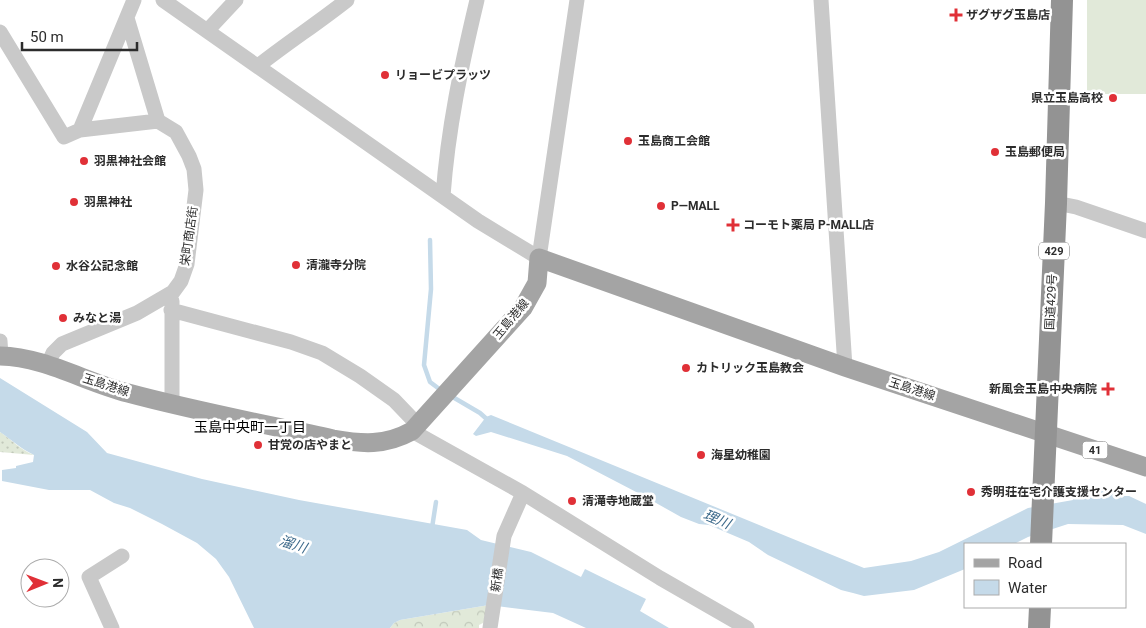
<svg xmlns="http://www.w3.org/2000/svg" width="1146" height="628" font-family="Roboto,'Noto Sans JP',sans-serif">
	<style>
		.green { fill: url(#green-dots) }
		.forest { fill: url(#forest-crowns) }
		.pitch { fill: #e1e9d9 }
		.water { fill: #c5dae9 }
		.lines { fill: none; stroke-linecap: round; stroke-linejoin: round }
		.stream { stroke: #c5dae9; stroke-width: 4.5 }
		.minor { stroke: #c9c9c9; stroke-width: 15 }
		.major { stroke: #a4a4a4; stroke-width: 19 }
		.highway { stroke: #939393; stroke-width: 22 }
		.poi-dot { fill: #e03037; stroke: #fff; stroke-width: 2 }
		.labels { text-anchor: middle; stroke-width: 5; stroke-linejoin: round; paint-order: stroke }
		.shield { fill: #fff; stroke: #6b6b6b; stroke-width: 1 }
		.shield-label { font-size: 11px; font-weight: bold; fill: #2c2c2c }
		.poi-label { font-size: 12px; font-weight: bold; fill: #2c2c2c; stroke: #fff; text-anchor: start }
		.street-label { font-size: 12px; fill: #2c2c2c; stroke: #fff }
		.neighbourhood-label { font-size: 14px; fill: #000; stroke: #fff }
		.water-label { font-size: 14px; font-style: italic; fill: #3d6a8b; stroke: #fff }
	</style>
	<defs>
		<pattern id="green-dots" width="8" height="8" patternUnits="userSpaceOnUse" patternTransform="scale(1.25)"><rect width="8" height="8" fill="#e1e9d9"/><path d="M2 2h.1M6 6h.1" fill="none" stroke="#c1c8ba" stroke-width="1.8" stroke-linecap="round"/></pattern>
		<pattern id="forest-crowns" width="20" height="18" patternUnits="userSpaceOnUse" patternTransform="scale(1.25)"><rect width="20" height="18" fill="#e1e9d9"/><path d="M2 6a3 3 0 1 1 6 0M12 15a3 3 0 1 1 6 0" fill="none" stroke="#c1c8ba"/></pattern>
	</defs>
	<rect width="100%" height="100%" fill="#fff"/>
	<path class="green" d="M0,432C12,440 21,450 34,455L0,452Z"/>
	<path class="forest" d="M489,605L487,621L479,625V628H390L394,623L400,620Z"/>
	<path class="pitch" d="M1087,0H1146V94H1087Z"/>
	<path class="water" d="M0,378L87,432L107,453L202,479L299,500L467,530L481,540L531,552L581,577L585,569L646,599L640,611L669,628H586L553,613L489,605L400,620L394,623L390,628H254L229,577L216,559L197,543L162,524L130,508L114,503L90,490H49L2,481V470L16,468V466L33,462L34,455C21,449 12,440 0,432Z
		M491,415L864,568L911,561L939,552L1028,508L1073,500V493L1110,490L1121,496H1129L1146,504V534L1123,525L1068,524L1028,537L1014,544H965V569L914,590L864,596L853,593L841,590L768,555L749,542L709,525L699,524L681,517L640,494L567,456L491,432L476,436L473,434L486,417Z"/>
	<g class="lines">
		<path class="stream" d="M430,240L431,289L424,365L430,382L442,391
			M451,396L480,413L490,422
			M432,528L436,502"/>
		<path class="minor" d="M163,0L478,221L539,258L577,0
			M821,0L845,367
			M127,18L158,121
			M207,31L236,0
			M0,32L64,137L80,130L158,121L176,132L189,156L194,169L196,190L187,264L181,281L173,292L137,313L62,344L53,353L48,364
			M258,66C287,43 318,23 347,0
			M80,130L134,0
			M443,196C448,128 461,67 477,0
			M1056,203L1076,207L1146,231
			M172,301V403
			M171,310L291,342L322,353L360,376L394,400L417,424
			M0,341L1,356
			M412,431L523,493L660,578L747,628
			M112,628L89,577L122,556
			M490,628L504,536L523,493"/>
		<path class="major" d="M0,356C45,357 85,382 128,393C195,411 264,424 333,439C362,444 385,446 412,431L523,308L537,283L539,258L845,367L1146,467"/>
		<path class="highway" d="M1041,544L1056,203L1062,0
			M1039,628L1040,607"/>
	</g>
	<g class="poi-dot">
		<path d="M953.5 7.5h5v5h5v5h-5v5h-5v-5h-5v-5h5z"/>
		<circle cx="385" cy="75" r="5"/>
		<circle cx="1113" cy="98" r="5"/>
		<circle cx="628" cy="141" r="5"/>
		<circle cx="995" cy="152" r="5"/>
		<circle cx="84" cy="161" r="5"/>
		<circle cx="74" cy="202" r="5"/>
		<circle cx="661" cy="206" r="5"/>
		<path d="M730.5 217.5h5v5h5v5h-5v5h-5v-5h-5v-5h5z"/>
		<circle cx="296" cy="265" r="5"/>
		<circle cx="56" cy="266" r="5"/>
		<circle cx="63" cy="318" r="5"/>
		<circle cx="686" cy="368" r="5"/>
		<path d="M1105.5 381.5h5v5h5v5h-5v5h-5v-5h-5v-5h5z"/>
		<circle cx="258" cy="445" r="5"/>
		<circle cx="701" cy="455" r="5"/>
		<circle cx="971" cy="492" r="5"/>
		<circle cx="572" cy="501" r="5"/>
	</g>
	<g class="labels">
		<g class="shield">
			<rect x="1039" y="242.5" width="30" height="17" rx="4"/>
			<rect x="1082.5" y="441.5" width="25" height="17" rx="4"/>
		</g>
		<g class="shield-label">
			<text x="1054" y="255">429</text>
			<text x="1095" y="454">41</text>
		</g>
		<g class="poi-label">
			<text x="966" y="19">ザグザグ玉島店</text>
			<text x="395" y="79">リョービプラッツ</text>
			<text x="1103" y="102" text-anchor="end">県立玉島高校</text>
			<text x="638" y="145">玉島商工会館</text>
			<text x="1005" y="156">玉島郵便局</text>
			<text x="94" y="165">羽黒神社会館</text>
			<text x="84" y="206">羽黒神社</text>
			<text x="671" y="210">P―MALL</text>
			<text x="743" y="229">コーモト薬局 P-MALL店</text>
			<text x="306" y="269">清瀧寺分院</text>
			<text x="66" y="270">水谷公記念館</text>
			<text x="73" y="322">みなと湯</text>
			<text x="696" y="372">カトリック玉島教会</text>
			<text x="1097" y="393" text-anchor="end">新風会玉島中央病院</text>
			<text x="268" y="449">甘党の店やまと</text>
			<text x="711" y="459">海星幼稚園</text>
			<text x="981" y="496">秀明荘在宅介護支援センター</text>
			<text x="582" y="505">清滝寺地蔵堂</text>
		</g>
		<g class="street-label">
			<text transform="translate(189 236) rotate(-82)" y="4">栄町商店街</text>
			<text transform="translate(1051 302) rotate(-87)" y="4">国道429号</text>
			<text transform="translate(511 319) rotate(-50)" y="4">玉島港線</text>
			<text transform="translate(106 385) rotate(18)" y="4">玉島港線</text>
			<text transform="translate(912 389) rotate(18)" y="4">玉島港線</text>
			<text transform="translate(497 580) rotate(-82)" y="4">新橋</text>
		</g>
		<g class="neighbourhood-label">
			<text x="250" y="432">玉島中央町一丁目</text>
		</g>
		<g class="water-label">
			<text transform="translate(717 519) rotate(23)" y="5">理川</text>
			<text transform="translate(293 544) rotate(18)" y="5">溜川</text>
		</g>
	</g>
	<rect x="964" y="543" width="162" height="65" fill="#ffffff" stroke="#ababab"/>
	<rect x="974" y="559" width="25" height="8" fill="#a4a4a4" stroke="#ababab"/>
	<text x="1008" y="568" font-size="15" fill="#2c2c2c">Road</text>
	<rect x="974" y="580" width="25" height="15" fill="#c5dae9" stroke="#ababab"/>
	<text x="1008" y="593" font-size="15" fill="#2c2c2c">Water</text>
	<g transform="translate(45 583) rotate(89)"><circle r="24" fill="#ffffff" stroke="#ababab"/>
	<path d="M0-4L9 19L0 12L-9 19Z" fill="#e03037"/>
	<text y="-8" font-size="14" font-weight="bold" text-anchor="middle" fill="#2c2c2c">N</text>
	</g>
	<path d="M22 42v8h115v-8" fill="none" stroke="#2c2c2c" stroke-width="2.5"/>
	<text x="30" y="42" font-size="15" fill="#2c2c2c" stroke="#ffffff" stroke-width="4" paint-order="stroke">50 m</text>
</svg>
